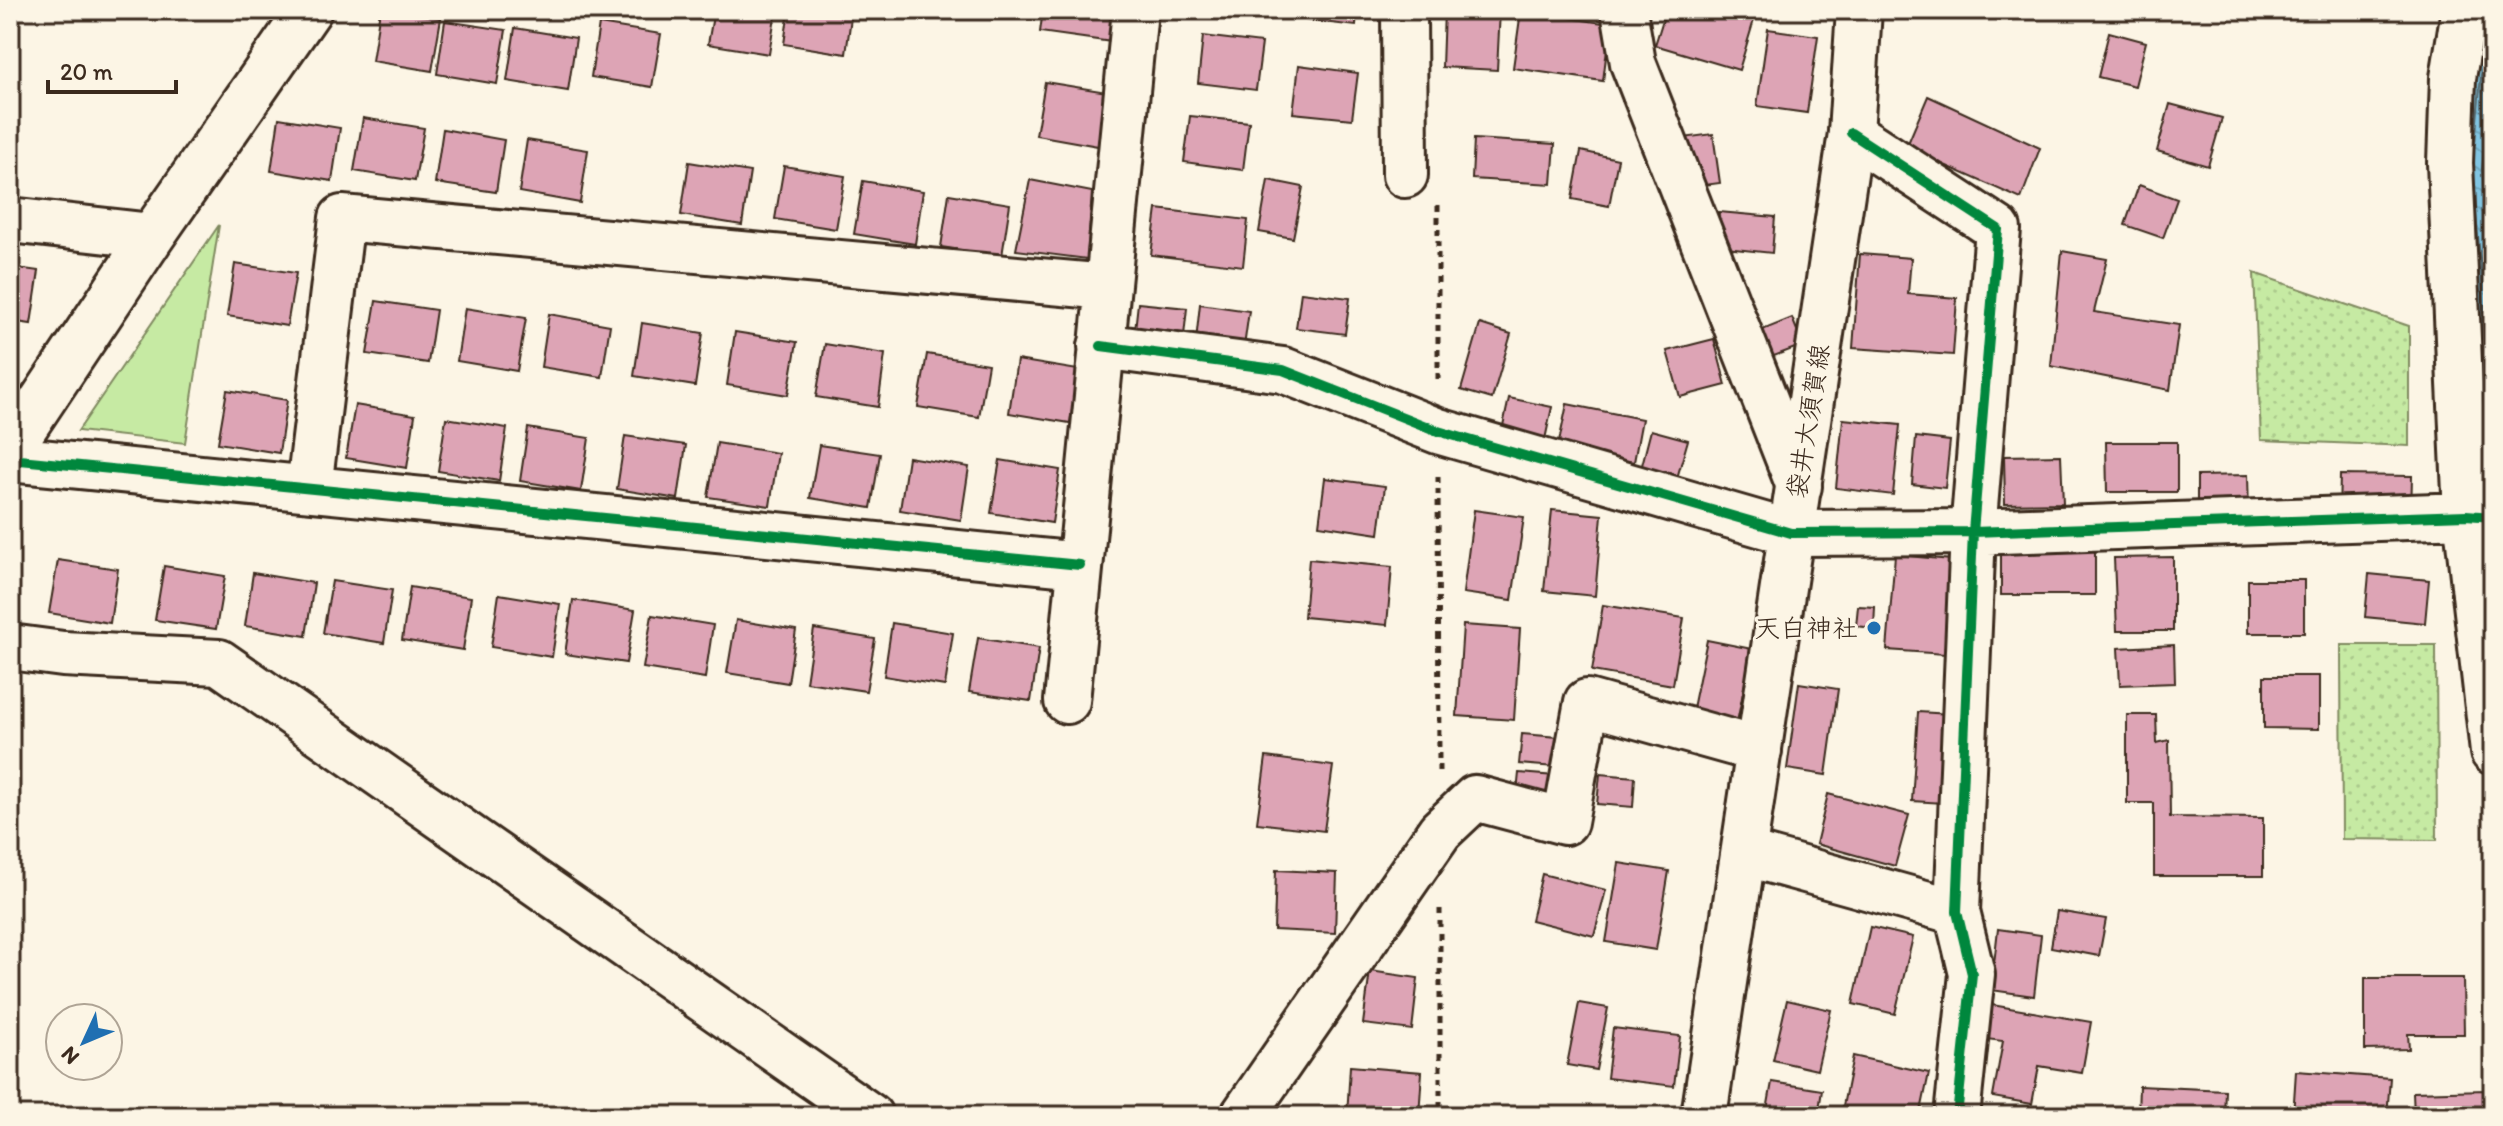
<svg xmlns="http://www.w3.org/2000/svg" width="2503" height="1126" font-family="Itim,'Klee One',sans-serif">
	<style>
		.grass { fill: url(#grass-dots); stroke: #808a60; stroke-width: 2 }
		.park { fill: #c6eaa3; stroke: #808a60; stroke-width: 2 }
		.water { fill: url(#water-waves); stroke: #658794; stroke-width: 2 }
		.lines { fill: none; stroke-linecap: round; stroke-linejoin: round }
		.shore { stroke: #57686c; stroke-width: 2 }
		.building { fill: #dda4b5; stroke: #3b2a1e; stroke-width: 2 }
		.minor-casing { stroke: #3b2a1e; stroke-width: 50 }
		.major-casing { stroke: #3b2a1e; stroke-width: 50 }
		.path { stroke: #3b2a1e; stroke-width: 5; stroke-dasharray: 6 6; stroke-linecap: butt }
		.minor { stroke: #fcf5e5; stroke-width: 44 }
		.major { stroke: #fcf5e5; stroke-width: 44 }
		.cycleway-casing { stroke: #fcf5e5; stroke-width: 15 }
		.cycleway { stroke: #00873e; stroke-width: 10 }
		.poi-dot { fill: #1f6fb2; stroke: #fcf5e5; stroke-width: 3 }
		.labels { text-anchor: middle; stroke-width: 6; stroke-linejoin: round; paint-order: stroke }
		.street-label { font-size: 26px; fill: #3b2a1e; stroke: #fcf5e5 }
		.poi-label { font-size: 26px; fill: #3b2a1e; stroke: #fcf5e5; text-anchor: end }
	</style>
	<defs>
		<pattern id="grass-dots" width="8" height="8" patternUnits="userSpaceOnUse" patternTransform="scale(2)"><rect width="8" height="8" fill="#c6eaa3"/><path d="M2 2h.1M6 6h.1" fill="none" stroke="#abc98c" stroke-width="1.8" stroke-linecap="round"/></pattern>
		<pattern id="water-waves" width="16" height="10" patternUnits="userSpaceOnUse" patternTransform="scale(2)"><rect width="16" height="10" fill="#81c5e2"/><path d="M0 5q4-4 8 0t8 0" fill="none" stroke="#70a9c1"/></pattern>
	</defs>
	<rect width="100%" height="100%" fill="#fcf5e5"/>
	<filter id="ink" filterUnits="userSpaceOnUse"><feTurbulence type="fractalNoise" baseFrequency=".0125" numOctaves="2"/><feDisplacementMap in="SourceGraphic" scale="16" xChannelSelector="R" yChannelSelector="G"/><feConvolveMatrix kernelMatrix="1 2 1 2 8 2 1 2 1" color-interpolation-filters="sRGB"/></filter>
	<g filter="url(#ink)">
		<path class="grass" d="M2254,273L2409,326V446L2261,440Z
			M2341,645H2436L2437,840L2342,839Z"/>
		<path class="park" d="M219,225L185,443L78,431Z"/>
		<path class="water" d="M2489,10H2493V491L2464,169L2473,74Z"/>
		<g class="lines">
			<path class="shore" d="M2493,69L2482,169L2493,288
				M2475,144L2481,75L2493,27
				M2476,214L2493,401"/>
		</g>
		<path class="building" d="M380,10L441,18L432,71L372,61Z
			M714,10H776L769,54L708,44Z
			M789,10H852L846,54L784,44Z
			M1043,10H1116L1112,42L1040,32Z
			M1298,10H1357L1356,26L1297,19Z
			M1444,10H1500L1497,70L1442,67Z
			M1666,10H1757L1739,70L1655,45Z
			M1521,11L1610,24L1603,81L1513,68Z
			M445,21L506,30L497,84L437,74Z
			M599,24L661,34L652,87L591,77Z
			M515,28L576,38L568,91L507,81Z
			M1768,29L1818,36L1807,113L1757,106Z
			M2109,32L2146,42L2135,86L2098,77Z
			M1203,36L1262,43L1256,90L1198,83Z
			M1299,65L1358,73L1352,119L1293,113Z
			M1045,82L1107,92L1098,146L1036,135Z
			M1928,96L2040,148L2021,199L1906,148Z
			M2170,104L2222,118L2208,166L2157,151Z
			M1190,116L1249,122L1243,170L1184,162Z
			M279,118L340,128L332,181L271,171Z
			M363,118L424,128L415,181L354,171Z
			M443,129L504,140L496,192L435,183Z
			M1713,134L1720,183L1690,187L1683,138Z
			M1474,139L1555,144L1552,184L1472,179Z
			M527,140L588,150L580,203L519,192Z
			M1581,151L1618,159L1609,206L1572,199Z
			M689,162L750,172L742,225L681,215Z
			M784,166L845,176L836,229L775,219Z
			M1030,180L1092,192L1087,259L1016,250Z
			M1268,180L1303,187L1293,238L1259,232Z
			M863,181L923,191L915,244L854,234Z
			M2139,185L2177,199L2163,238L2125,225Z
			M949,194L1010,204L1002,256L941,247Z
			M1157,209L1248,220L1243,266L1151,255Z
			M1719,212L1775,217L1772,253L1716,247Z
			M2062,251L2107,259L2094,312L2179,325L2170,390L2051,366Z
			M1860,254L1911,258L1908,294L1957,298L1953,355L1853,348Z
			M235,264L296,273L287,326L227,316Z
			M10,267L39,271L31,324L10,321Z
			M1301,292L1350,298L1345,334L1296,328Z
			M376,301L436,310L428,363L367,354Z
			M1138,303L1187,308L1183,345L1134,339Z
			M1200,304L1249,311L1244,347L1196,341Z
			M465,308L526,318L517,371L457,361Z
			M549,314L610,325L602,377L541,367Z
			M1792,318L1803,345L1766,359L1755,333Z
			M642,323L703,333L695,386L634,376Z
			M1480,324L1511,334L1492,399L1461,390Z
			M735,332L797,342L788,395L727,385Z
			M1714,339L1726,385L1680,397L1667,351Z
			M825,344L885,354L878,407L816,397Z
			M927,354L988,364L979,417L918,407Z
			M1017,360L1078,370L1070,423L1009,413Z
			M227,390L287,400L279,453L218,443Z
			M1509,398L1552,407L1544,444L1501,435Z
			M1567,404L1642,419L1634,462L1558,447Z
			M355,405L415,415L407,468L346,458Z
			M446,418L507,428L499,481L438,471Z
			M1843,419L1900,425L1893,495L1836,488Z
			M528,428L589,438L581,491L520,481Z
			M1651,430L1688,440L1677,478L1641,469Z
			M625,436L686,445L678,499L617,489Z
			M1916,437L1950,441L1945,488L1912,484Z
			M2106,442H2177V492H2107Z
			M717,443L778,453L770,506L708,497Z
			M819,445L880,454L871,508L810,498Z
			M2061,455L2063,503L2005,504L2004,456Z
			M908,457L969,467L961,520L900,510Z
			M1000,460L1060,470L1052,523L991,513Z
			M2248,475L2249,513H2197V476Z
			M2340,475L2412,476L2411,515L2339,514Z
			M1325,478L1385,486L1379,534L1319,525Z
			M1474,510L1524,517L1512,600L1463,593Z
			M1552,510L1602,515L1595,596L1544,591Z
			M2001,549H2095V595H2001Z
			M1895,555L1952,560L1945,654L1887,650Z
			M2173,557V631H2117L2114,558Z
			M1309,559L1392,567L1387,625L1304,617Z
			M58,560L118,569L110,623L49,613Z
			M164,566L225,576L216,629L155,620Z
			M253,573L314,583L306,636L245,626Z
			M2369,574L2429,580L2425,623L2365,617Z
			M2248,580H2304V633H2248Z
			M332,581L392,590L384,643L323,633Z
			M410,587L471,597L463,650L402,640Z
			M499,594L560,604L552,657L491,647Z
			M573,600L635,610L626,663L565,654Z
			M1603,605L1684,618L1673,685L1592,671Z
			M1858,606L1875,607L1874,628L1856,626Z
			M652,615L713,625L705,678L643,668Z
			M736,620L796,630L788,683L727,673Z
			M892,623L953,633L945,686L884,676Z
			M1463,625L1520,629L1514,720L1457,716Z
			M814,629L875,639L866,691L806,682Z
			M978,638L1039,648L1031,701L969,692Z
			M1707,640L1752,649L1737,722L1692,713Z
			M2174,645L2175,683L2120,685L2118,648Z
			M2264,676H2319V729L2264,728Z
			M1799,683L1838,689L1826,775L1787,769Z
			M1918,712L1950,714L1944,803L1912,801Z
			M2127,715H2156L2157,743L2169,740L2170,817L2263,818V876H2154V803H2127Z
			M1522,734L1558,737L1555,767L1519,764Z
			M1266,757L1333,766L1324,831L1257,823Z
			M1519,773L1555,776L1552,806L1516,802Z
			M1600,774L1635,777L1633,807L1597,804Z
			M1828,794L1909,815L1895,866L1816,844Z
			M1619,863L1669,871L1656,950L1606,942Z
			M1276,870L1337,873L1335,933L1274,930Z
			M1542,874L1606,890L1594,936L1531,920Z
			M2057,911L2106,919L2099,956L2051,947Z
			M1870,927L1913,937L1895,1014L1853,1004Z
			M1998,929L2041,935L2034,996L1991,990Z
			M1370,971L1418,978L1412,1030L1363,1024Z
			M2365,978H2463L2464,1034H2408L2409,1049L2365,1050Z
			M1787,1000L1831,1010L1817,1070L1773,1060Z
			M1579,1003L1608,1008L1596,1070L1567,1065Z
			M1992,1005L2091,1022L2082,1073L2039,1066L2032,1104L1993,1097L2003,1041L1986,1039Z
			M1613,1028L1680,1036L1674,1086L1607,1078Z
			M1853,1056L1929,1073L1920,1116H1841Z
			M1350,1066L1422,1072L1419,1116H1347Z
			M2296,1071L2390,1078L2387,1116H2293Z
			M1772,1082L1822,1090L1818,1116H1766Z
			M2139,1086L2225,1090L2224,1116H2138Z
			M2486,1090L2487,1116H2414L2413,1092Z"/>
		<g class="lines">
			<g class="minor-casing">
				<path id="minor" d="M1404,10L1405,175
					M1624,10L1633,63L1799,486
					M2464,10L2453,78L2450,163L2466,515L2493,752
					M1851,133L1998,229L1973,532L1957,912L1972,974L1957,1116
					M10,220L152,236
					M1101,346L1283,370L1438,431L1791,533L1973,532L2466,515L2493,517
					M10,449L152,236L309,10
					M10,459L1080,565
					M309,488L342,218L1107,287
					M10,647L63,654L219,662L870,1116
					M1067,701L1135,10
					M1744,853L1957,912
					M1243,1116L1440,831L1475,798L1565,822L1587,702L1759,750"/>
			</g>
			<g class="major-casing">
				<path id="major" d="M1704,1116L1851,133L1859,10"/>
			</g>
			<path class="path" d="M1438,205V383
				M1438,477L1439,771
				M1440,909V1116"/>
			<use href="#minor" class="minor"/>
			<use href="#major" class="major"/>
			<g class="cycleway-casing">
				<path id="cycleway" d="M1851,133L1998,229L1973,532L1957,912L1972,974L1957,1116
					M1101,346L1283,370L1438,431L1791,533L1973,532L2466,515L2493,517
					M10,459L1080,565"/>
			</g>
			<use href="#cycleway" class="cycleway"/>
		</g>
	</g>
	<circle class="poi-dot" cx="1874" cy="628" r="8"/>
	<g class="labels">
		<g class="street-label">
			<text transform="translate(1808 421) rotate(-81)" y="9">袋井大須賀線</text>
		</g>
		<g class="poi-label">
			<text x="1858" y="637">天白神社</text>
		</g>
	</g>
	<rect width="2503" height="1126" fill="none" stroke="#fcf5e5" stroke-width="40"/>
	<rect x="20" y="20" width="2463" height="1086" fill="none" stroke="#3b2a1e" stroke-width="3" filter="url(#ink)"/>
	<g transform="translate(84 1042) rotate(226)"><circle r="38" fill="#fcf5e5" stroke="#afa495" stroke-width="2"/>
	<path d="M0-6L14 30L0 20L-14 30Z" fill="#1f6fb2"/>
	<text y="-12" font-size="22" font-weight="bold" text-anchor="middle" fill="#3b2a1e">N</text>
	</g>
	<path d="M48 80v12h128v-12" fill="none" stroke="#3b2a1e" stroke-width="4"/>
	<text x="60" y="80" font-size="24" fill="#3b2a1e" stroke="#fcf5e5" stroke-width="6" paint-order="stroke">20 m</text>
</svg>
